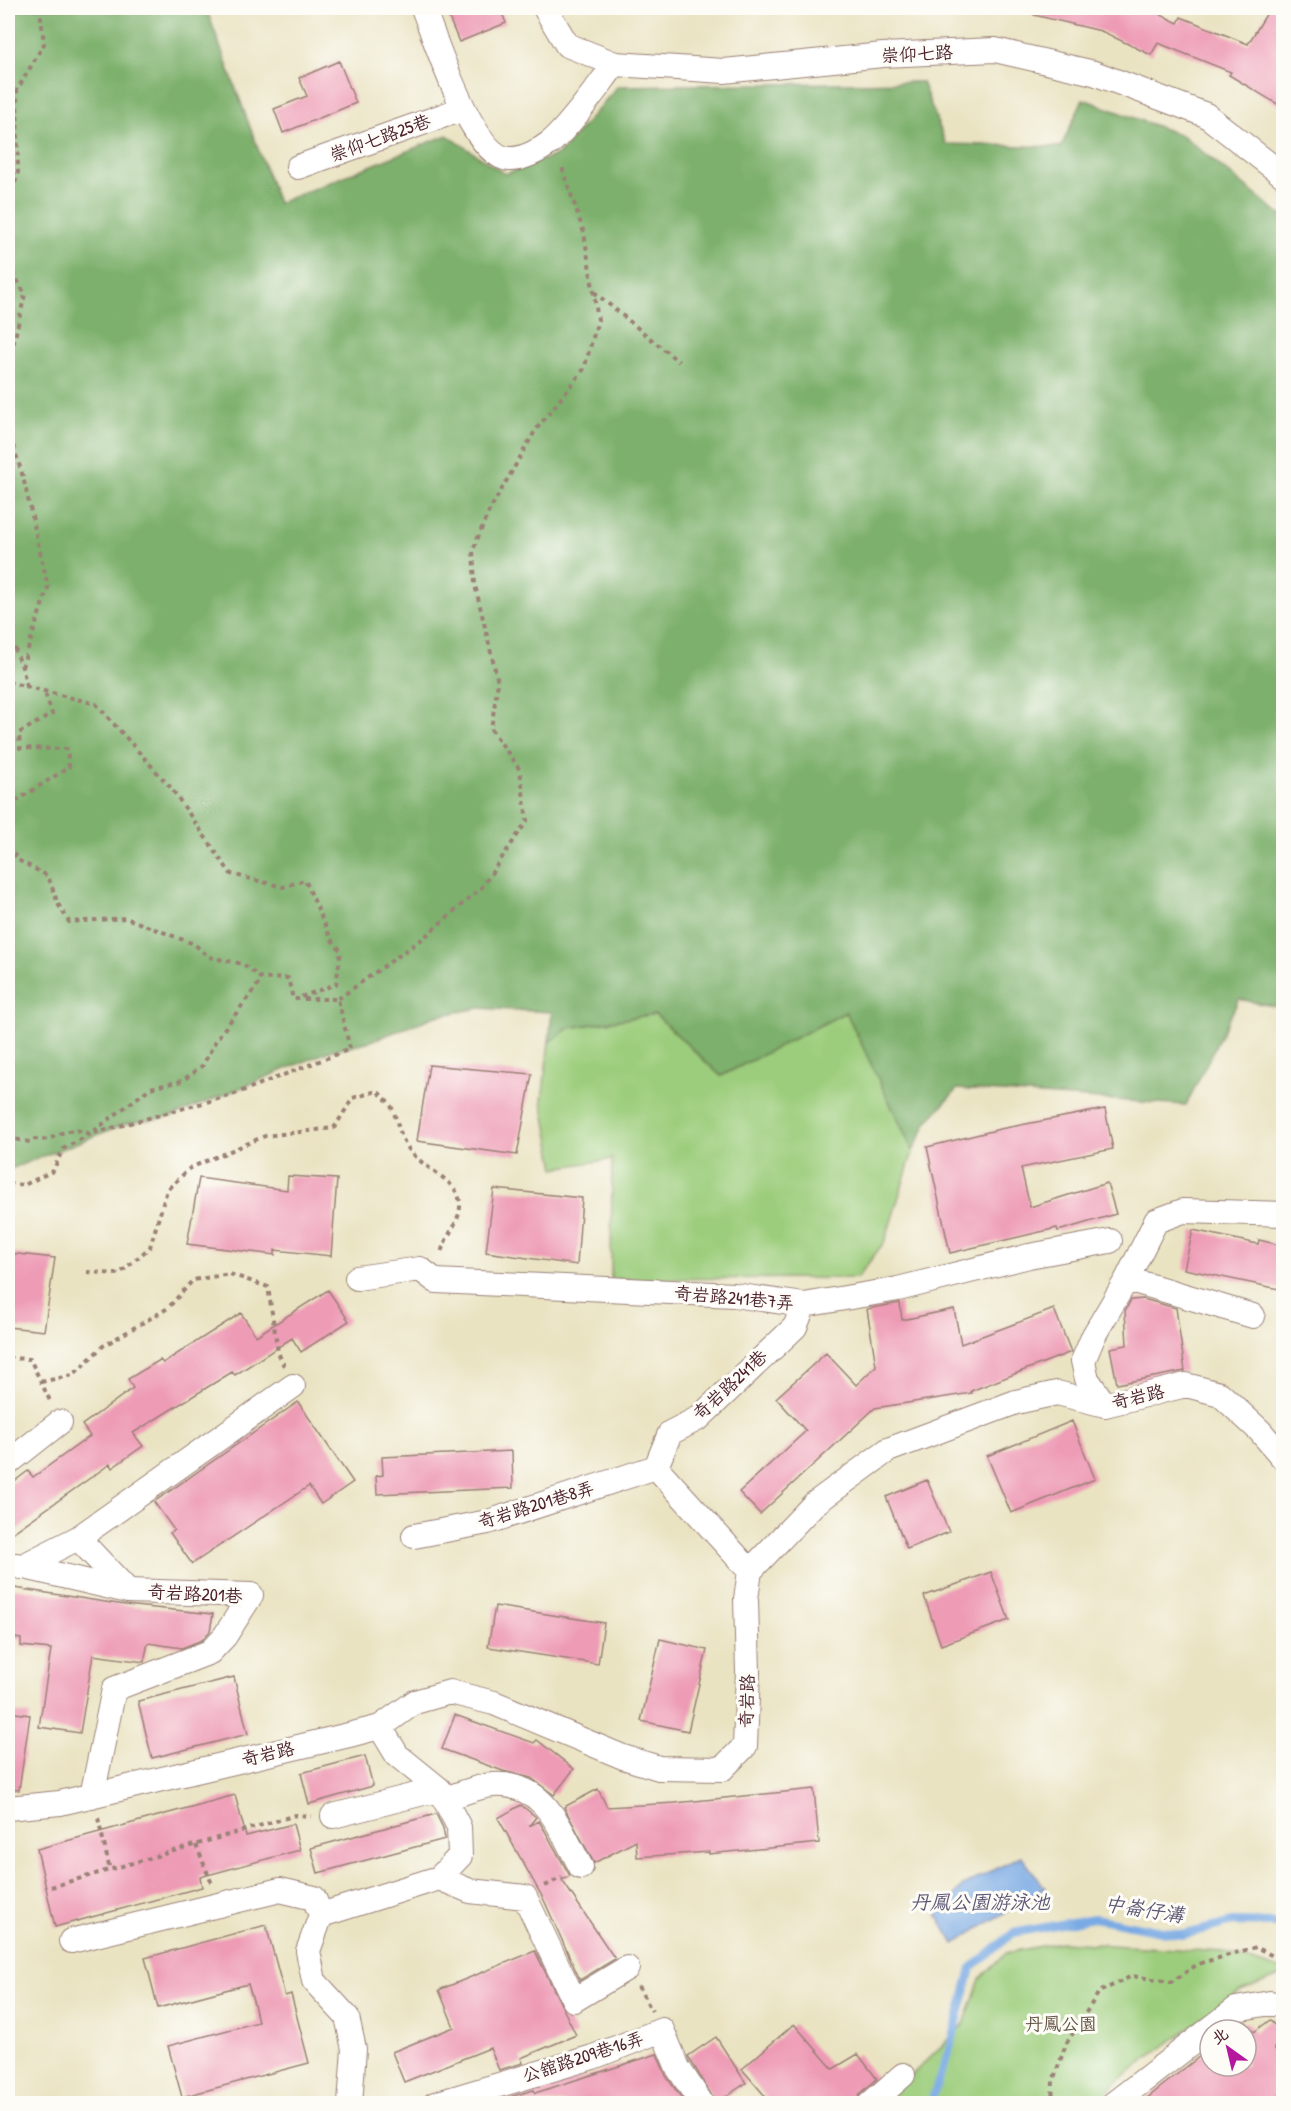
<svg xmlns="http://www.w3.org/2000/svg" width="1291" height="2111" font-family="'Patrick Hand','LXGW WenKai TC',sans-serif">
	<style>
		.green { fill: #9ccd7c; stroke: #737654; stroke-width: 1.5 }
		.forest { fill: #7db06c; stroke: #64684c; stroke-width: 1.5 }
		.water { fill: #7aaae4; stroke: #626488; stroke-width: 1.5 }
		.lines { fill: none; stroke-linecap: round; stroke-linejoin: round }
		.stream { stroke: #7aaae4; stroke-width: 8 }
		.building { fill: #ee9bb6 }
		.minor-casing { stroke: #9a8176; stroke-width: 26 }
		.path { stroke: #9a8176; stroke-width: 4; stroke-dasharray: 4.5 4.5; stroke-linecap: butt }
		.minor { stroke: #fff; stroke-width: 24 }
		.labels { text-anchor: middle; stroke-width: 6; stroke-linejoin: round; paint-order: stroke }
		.street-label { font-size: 18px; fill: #4a1f2b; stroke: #fdfcf7 }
		.park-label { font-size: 18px; fill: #635343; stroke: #fdfcf7 }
		.water-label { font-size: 20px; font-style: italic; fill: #5d5775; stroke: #fdfcf7 }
	</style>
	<rect width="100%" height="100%" fill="#fdfcf7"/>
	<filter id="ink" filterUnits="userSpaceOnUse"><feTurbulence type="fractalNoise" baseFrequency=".0167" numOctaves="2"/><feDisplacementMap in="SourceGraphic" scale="12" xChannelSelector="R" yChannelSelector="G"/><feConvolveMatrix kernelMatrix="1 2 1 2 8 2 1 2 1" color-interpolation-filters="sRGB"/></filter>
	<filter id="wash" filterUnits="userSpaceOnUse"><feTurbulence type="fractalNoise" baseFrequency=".008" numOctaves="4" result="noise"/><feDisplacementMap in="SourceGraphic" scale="24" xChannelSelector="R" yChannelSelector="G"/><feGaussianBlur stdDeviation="1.35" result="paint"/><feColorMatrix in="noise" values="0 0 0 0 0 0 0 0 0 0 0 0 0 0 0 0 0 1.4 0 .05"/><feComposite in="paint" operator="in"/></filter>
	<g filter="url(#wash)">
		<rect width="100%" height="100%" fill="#eae3c2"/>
		<path class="green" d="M846,1012L913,1151L885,1241L857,1278L611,1279L612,1159L555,1168L542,1101L549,1042L569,1028L655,1014L721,1076Z
			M1061,1942L1224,1952L1283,1971V1975L1240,1991L1130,2071L1094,2103L882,2104L964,2024L980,1979L1006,1953Z"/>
		<path class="forest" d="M8,8H206L278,203L447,135L505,174L559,154L618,86L922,82L946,144L1061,147L1083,99L1183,136L1283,217V1008L1239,999L1186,1105L957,1089L928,1121L913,1151L846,1012L721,1076L655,1014L569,1028L549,1042L552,1012L479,1008L436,1016L371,1041L332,1050L173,1116L125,1124L8,1170Z"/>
		<path class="water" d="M1021,1856L1045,1888L954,1944L937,1915L963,1886Z"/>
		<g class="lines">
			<path class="stream" d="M930,2104L951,2045L971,1968L1013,1933L1094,1918L1182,1935L1233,1922L1274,1923L1284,1929"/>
		</g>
		<g id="blocks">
			<path class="building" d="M445,8H500L506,23L459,42Z
				M1034,8H1147L1178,23L1181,17L1248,44L1270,8H1284V108L1229,75L1231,72L1158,43L1151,55L1101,31L1034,15Z
				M339,61L356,103L283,133L274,109L307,96L299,78Z
				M429,1065L532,1074L517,1155L417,1141Z
				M1105,1109L1113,1149L1021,1168L1030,1207L1107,1183L1116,1214L1058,1231L1057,1228L950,1253L927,1147L1000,1129Z
				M288,1176L337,1179L331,1256L275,1250V1255L187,1244L199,1178L287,1190Z
				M494,1189L582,1198L577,1265L486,1252Z
				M1193,1230L1258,1244L1259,1240L1284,1246V1290L1184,1269Z
				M8,1253L55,1258L44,1331L8,1327Z
				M328,1290L349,1321L301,1352L292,1338L235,1375L232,1372L133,1433L143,1446L112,1468L110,1464L8,1536V1486L28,1471L33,1477L90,1436L82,1425L133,1388L128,1379L160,1360L163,1363L241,1313L256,1336Z
				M1143,1299L1176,1308L1185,1371L1117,1384L1110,1348L1127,1345L1125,1311L1131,1300Z
				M900,1303L902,1320L954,1309L961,1344L1054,1309L1071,1352L971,1391L972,1393L875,1408L760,1514L739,1492L806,1431L776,1398L826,1353L856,1385L876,1366L867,1309Z
				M298,1402L353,1482L321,1504L309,1486L192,1564L170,1533L174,1530L154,1502Z
				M1072,1421L1095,1479L1011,1513L987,1456Z
				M512,1451L513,1488L377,1494L376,1476L383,1475L382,1457Z
				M927,1480L949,1532L907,1549L886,1497Z
				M991,1572L1009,1620L941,1645L924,1596Z
				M8,1587L125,1605L213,1614L210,1631L202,1640L182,1648L148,1643L144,1662L93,1655L80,1733L39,1727L51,1649L21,1646V1639L8,1637Z
				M495,1606L604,1623L598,1664L488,1647Z
				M660,1639L707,1650L688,1731L641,1721Z
				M234,1677L248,1734L152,1758L138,1701Z
				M8,1712L30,1715L19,1790L8,1789Z
				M455,1715L534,1743L537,1740L574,1769L554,1795L531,1778L503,1771L442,1749Z
				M365,1756L373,1786L309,1804L301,1773Z
				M598,1789L607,1807L675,1803L814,1789L819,1843L709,1854V1852L637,1857L636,1841L594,1863L564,1807Z
				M235,1795L246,1836L293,1824L300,1850L200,1877L202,1887L55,1927L37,1849Z
				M521,1805L536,1817L529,1826L539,1821L545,1831L570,1876L562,1880L615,1959L580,1980L544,1900L498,1818Z
				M436,1814L443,1828L445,1839L318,1873L311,1848Z
				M266,1925L285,1996L291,1994L309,2063L182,2097L168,2046L258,2022L254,2004L248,1984L158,2008L145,1958Z
				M535,1951L576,2035L521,2058L523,2063L499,2070L490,2048L404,2082L392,2052L454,2027L439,1990Z
				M1270,2020L1284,2037V2041L1274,2048L1284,2060V2092L1269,2103H1141L1210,2048V2066H1246V2030H1233L1246,2022L1254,2032Z
				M794,2024L833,2069L858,2054L877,2079L860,2094L856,2103H771L742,2069Z
				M716,2037L746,2083L716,2103L688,2056Z
				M657,2054L666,2076L685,2103H513L510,2097L534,2090L535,2093Z"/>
		</g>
	</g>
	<g filter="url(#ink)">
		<use href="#blocks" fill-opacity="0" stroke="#9a8176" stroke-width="1.5"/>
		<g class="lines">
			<g class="minor-casing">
				<path id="minor" d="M423,8C435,38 472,157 509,159C522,160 541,150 551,142C571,125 598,86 615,64
					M545,8L567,45L615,64L724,71L883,55L995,50L1094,73L1206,115L1284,176
					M298,167L462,109
					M357,1278L420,1269L436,1281L734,1295L804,1305L898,1289L1029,1256L1110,1241
					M1127,1279L1253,1316
					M1105,1405L1087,1379L1083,1361L1094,1335L1127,1279L1156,1221L1183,1211L1284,1214
					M8,1463L60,1422
					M414,1536L488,1522L656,1467
					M78,1538L128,1591
					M16,1565L128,1591L251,1595
					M21,1567L78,1538L293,1386
					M750,1571L656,1467L670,1433L699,1418L795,1327L804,1305
					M92,1796L114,1689L210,1652L225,1636L251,1595
					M444,1799C459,1795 477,1786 493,1785C546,1782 559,1828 581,1867
					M8,1808L60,1803L349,1735L380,1727L415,1702L450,1692L494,1703L623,1757L659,1768L722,1769L745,1746L748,1672L746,1599L750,1571L814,1504L888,1450L1016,1402L1057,1393L1105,1405L1186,1385L1220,1394L1260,1431L1284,1459
					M333,1816L439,1789
					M439,1878L470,1891L525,1897L574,2000L627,1968
					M321,1915L439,1878L460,1856L459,1827L439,1789L397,1755L380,1727
					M321,1915L308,1951L314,1981L347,2017L354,2049L350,2104
					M71,1941L280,1890L314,1898L321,1915
					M435,2104L593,2057L662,2030L678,2068L702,2104
					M870,2104L903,2075
					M1113,2104L1236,2009L1270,2003L1284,2006"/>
			</g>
			<path class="path" d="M8,209L18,172L17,90L44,44L40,8
				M8,264L25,294L8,368
				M594,292L679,362
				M8,429L23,477L48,587L22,667
				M8,631L22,667L27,687
				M8,682L96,704L171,788L231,874L283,887L305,880L331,939L341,951L336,984L301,997
				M8,806L69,767L67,749L20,748L19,733L52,714L45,693
				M8,846L18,860L48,876L58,904L69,922L126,918L194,944L209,957L243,964L262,979L288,978L293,999H338L350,1049L232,1095L90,1134C61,1122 57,1144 35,1139L30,1142L8,1138
				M338,999L422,939L482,887L527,821L520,770L491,729L498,682L475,585L473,550L487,515L535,431L584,369L598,320L584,233L561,164
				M8,1184L24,1185L53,1171L63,1149L90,1134L150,1088L182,1081L203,1065L216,1040L262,979
				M87,1272L119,1274L150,1247L167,1190L190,1168L265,1136L334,1128L353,1098L377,1091C382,1096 390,1102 392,1108C400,1127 399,1141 416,1157C428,1170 454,1180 459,1198C465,1218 444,1236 441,1254
				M8,1358L30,1359L51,1403
				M41,1382L73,1375L103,1346L168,1308L193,1280L230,1274L268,1287L278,1352L284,1366
				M98,1818L110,1870
				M196,1845L212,1884
				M545,1886L562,1877
				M51,1887L296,1815L311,1816
				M638,1986L652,2011
				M1052,2104L1053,2081L1066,2044L1099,1992L1132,1976L1171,1982L1198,1964L1256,1947L1284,1962"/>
			<use href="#minor" class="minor"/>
		</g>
	</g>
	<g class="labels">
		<g class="street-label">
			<text transform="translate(917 54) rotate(-3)" y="6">崇仰七路</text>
			<text transform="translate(380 138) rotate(-20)" y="6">崇仰七路25巷</text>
			<text transform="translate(734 1298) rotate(5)" y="6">奇岩路241巷7弄</text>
			<text transform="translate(730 1385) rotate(-43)" y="6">奇岩路241巷</text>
			<text transform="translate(1138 1397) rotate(-13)" y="6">奇岩路</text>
			<text transform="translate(536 1505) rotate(-17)" y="6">奇岩路201巷8弄</text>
			<text transform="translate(195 1594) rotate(3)" y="6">奇岩路201巷</text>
			<text transform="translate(747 1701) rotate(-88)" y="6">奇岩路</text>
			<text transform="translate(268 1754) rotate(-13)" y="6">奇岩路</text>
			<text transform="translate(583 2057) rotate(-18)" y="6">公舘路209巷16弄</text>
		</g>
		<g class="park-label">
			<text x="1061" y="2030">丹鳳公園</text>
		</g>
		<g class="water-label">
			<text x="980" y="1909">丹鳳公園游泳池</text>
			<text transform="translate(1144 1909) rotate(9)" y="7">中崙仔溝</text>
		</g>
	</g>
	<rect width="1291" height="2111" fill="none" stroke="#fdfcf7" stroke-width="30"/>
	<g transform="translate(1228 2048) rotate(326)"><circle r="28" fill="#fdfcf7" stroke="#b5a4a5" stroke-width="1.5"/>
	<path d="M0-4.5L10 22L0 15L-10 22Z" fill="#b5179e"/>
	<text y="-9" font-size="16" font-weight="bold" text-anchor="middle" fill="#4a1f2b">北</text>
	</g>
</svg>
